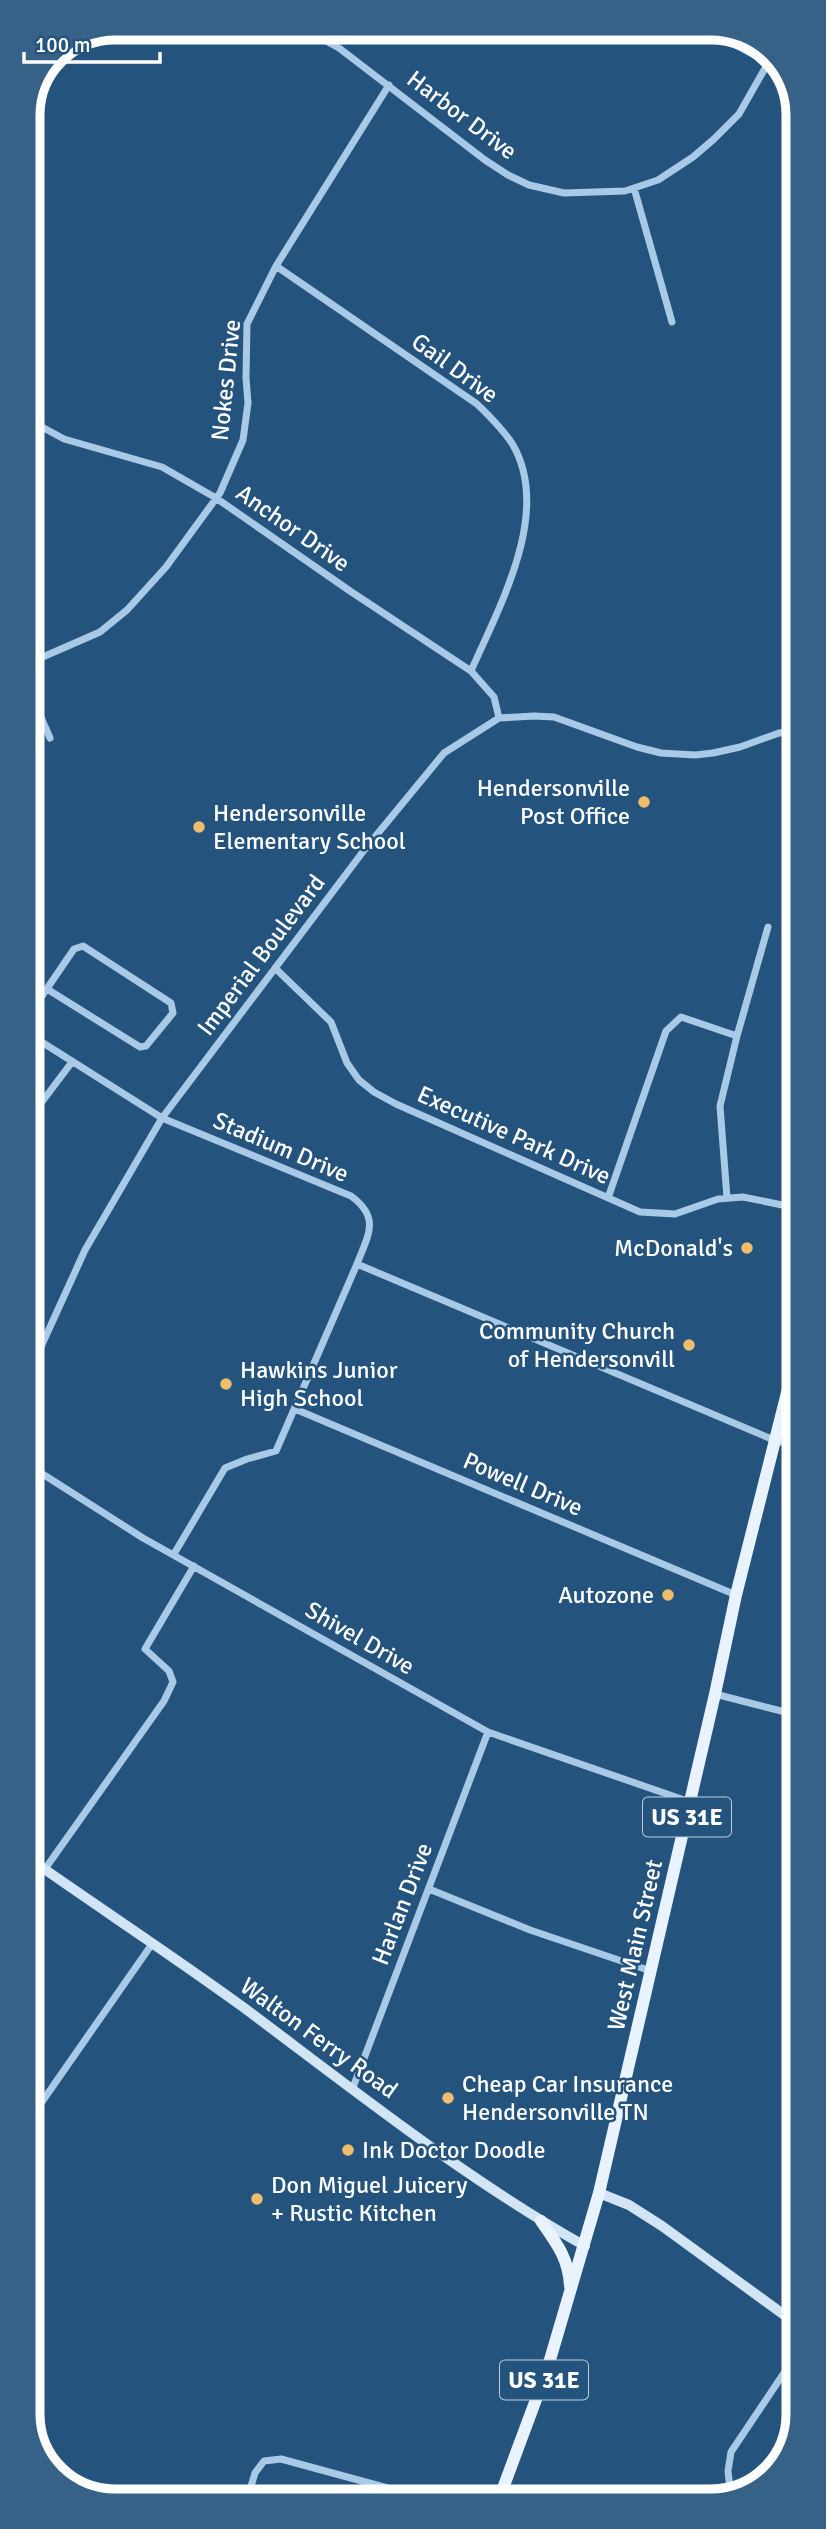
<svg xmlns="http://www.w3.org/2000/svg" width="826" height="2529" font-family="Signika,sans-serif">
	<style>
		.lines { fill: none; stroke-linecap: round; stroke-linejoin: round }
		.street { stroke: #a9cae6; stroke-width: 7 }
		.secondary { stroke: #d2e5f5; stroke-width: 10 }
		.primary { stroke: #e9f3fd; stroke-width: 12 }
		.poi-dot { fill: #f0bd6c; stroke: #24547e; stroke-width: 2.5 }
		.labels { text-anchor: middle; stroke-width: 5; stroke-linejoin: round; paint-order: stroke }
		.shield { fill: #24547e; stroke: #bdccd8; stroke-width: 2 }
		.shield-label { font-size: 23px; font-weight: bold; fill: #fff }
		.street-label { font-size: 24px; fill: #fff; stroke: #24547e }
		.poi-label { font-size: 24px; fill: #fff; stroke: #24547e; text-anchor: start }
		.rim { fill: none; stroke: #fff; stroke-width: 9 }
	</style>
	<rect width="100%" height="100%" fill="#24547e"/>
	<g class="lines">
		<path class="street" d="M302,28L339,48L485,160L508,175L529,185L564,193L625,191L658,180L693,157L714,139L739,114L768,63
			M704,28L780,69
			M634,188L672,322
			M276,266L477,404C490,417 503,429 513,445C552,513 499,607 471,671
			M29,420L64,439L162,467L216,498L350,591L471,671L494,697L499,718
			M29,663L100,632L127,610L166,567L220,493L243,440L248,403L246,378L247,324L276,266L389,85
			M29,690L50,738
			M275,968L331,1022L347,1063L359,1080L374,1092L396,1104L640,1212L675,1214L718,1199L743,1197L797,1208
			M29,1015L74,949L83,946L171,1003L173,1013L146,1046L140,1047L47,989
			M29,1034L162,1118L351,1196C381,1218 368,1235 357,1264L276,1451L247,1459L225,1468L174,1554
			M29,1119L72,1062
			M608,1198L666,1031L681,1017L737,1036
			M727,1198L720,1106L737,1036L768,927
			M357,1264L774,1440L797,1447
			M30,1371L85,1250L162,1118L365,849L444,753L499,718L534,716L554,717L637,747L661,753L695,755L713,753L740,747L779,733L796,731
			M295,1409L736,1595
			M30,1466L143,1538L488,1732L690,1802
			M715,1694L797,1715
			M45,1869L164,1701L173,1682L169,1671L145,1649L194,1566
			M429,1889L530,1930L651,1971
			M352,2090L488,1732
			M30,2119L152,1944
			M731,2498L728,2471L731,2452L798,2352
			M247,2500L255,2473L264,2461L281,2459L428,2499"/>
		<path class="secondary" d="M30,1859C101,1909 173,1956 243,2007C354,2090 464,2178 585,2246
			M599,2193L629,2205L662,2226L798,2325"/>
		<path class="primary" d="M541,2221C556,2242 569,2259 570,2286
			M499,2499L547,2370L599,2193L715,1694L736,1595L797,1353"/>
	</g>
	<g class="poi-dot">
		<circle cx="644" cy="802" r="7"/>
		<circle cx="199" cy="827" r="7"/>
		<circle cx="747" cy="1248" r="7"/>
		<circle cx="689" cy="1345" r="7"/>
		<circle cx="226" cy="1384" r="7"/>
		<circle cx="668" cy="1595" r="7"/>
		<circle cx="448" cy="2098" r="7"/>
		<circle cx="348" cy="2150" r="7"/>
		<circle cx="257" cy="2199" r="7"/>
	</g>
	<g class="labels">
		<g class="shield">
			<rect x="643" y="1797.5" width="88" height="39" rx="5"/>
			<rect x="500" y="2360.5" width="88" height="39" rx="5"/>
		</g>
		<g class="shield-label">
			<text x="687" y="1825">US 31E</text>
			<text x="544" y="2388">US 31E</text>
		</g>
		<g class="street-label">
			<text transform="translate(462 115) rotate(37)" y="8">Harbor Drive</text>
			<text transform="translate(455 368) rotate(36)" y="8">Gail Drive</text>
			<text transform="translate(226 380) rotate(-84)" y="8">Nokes Drive</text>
			<text transform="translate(293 528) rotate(35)" y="8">Anchor Drive</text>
			<text transform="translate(261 955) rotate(-53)" y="8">Imperial Boulevard</text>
			<text transform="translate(514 1135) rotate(24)" y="8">Executive Park Drive</text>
			<text transform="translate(281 1147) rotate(23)" y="8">Stadium Drive</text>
			<text transform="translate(523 1484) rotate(23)" y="8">Powell Drive</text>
			<text transform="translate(360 1638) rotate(30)" y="8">Shivel Drive</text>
			<text transform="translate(402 1904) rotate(-69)" y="8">Harlan Drive</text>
			<text transform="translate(635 1945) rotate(-77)" y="8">West Main Street</text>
			<text transform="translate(319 2038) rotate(36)" y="8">Walton Ferry Road</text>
		</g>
		<g class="poi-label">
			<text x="630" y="796" text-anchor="end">Hendersonville<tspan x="630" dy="28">Post Office</tspan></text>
			<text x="213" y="821">Hendersonville<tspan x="213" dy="28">Elementary School</tspan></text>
			<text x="733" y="1256" text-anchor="end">McDonald's</text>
			<text x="675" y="1339" text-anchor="end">Community Church<tspan x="675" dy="28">of Hendersonvill</tspan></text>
			<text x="240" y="1378">Hawkins Junior<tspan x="240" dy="28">High School</tspan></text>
			<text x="654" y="1603" text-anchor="end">Autozone</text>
			<text x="462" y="2092">Cheap Car Insurance<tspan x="462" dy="28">Hendersonville TN</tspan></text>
			<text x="362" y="2158">Ink Doctor Doodle</text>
			<text x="271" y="2193">Don Miguel Juicery<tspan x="271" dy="28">+ Rustic Kitchen</tspan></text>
		</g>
	</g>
	<path d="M0 0H826V2529H0ZM115 40H711A75 75 0 0 1 786 115V2414A75 75 0 0 1 711 2489H115A75 75 0 0 1 40 2414V115A75 75 0 0 1 115 40Z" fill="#366288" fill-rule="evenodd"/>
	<path class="rim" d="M115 40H711A75 75 0 0 1 786 115V2414A75 75 0 0 1 711 2489H115A75 75 0 0 1 40 2414V115A75 75 0 0 1 115 40Z"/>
	<path d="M24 52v10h136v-10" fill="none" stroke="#ffffff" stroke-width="3.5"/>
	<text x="35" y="52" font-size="21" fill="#ffffff" stroke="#24547e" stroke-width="5" paint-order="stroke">100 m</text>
</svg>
